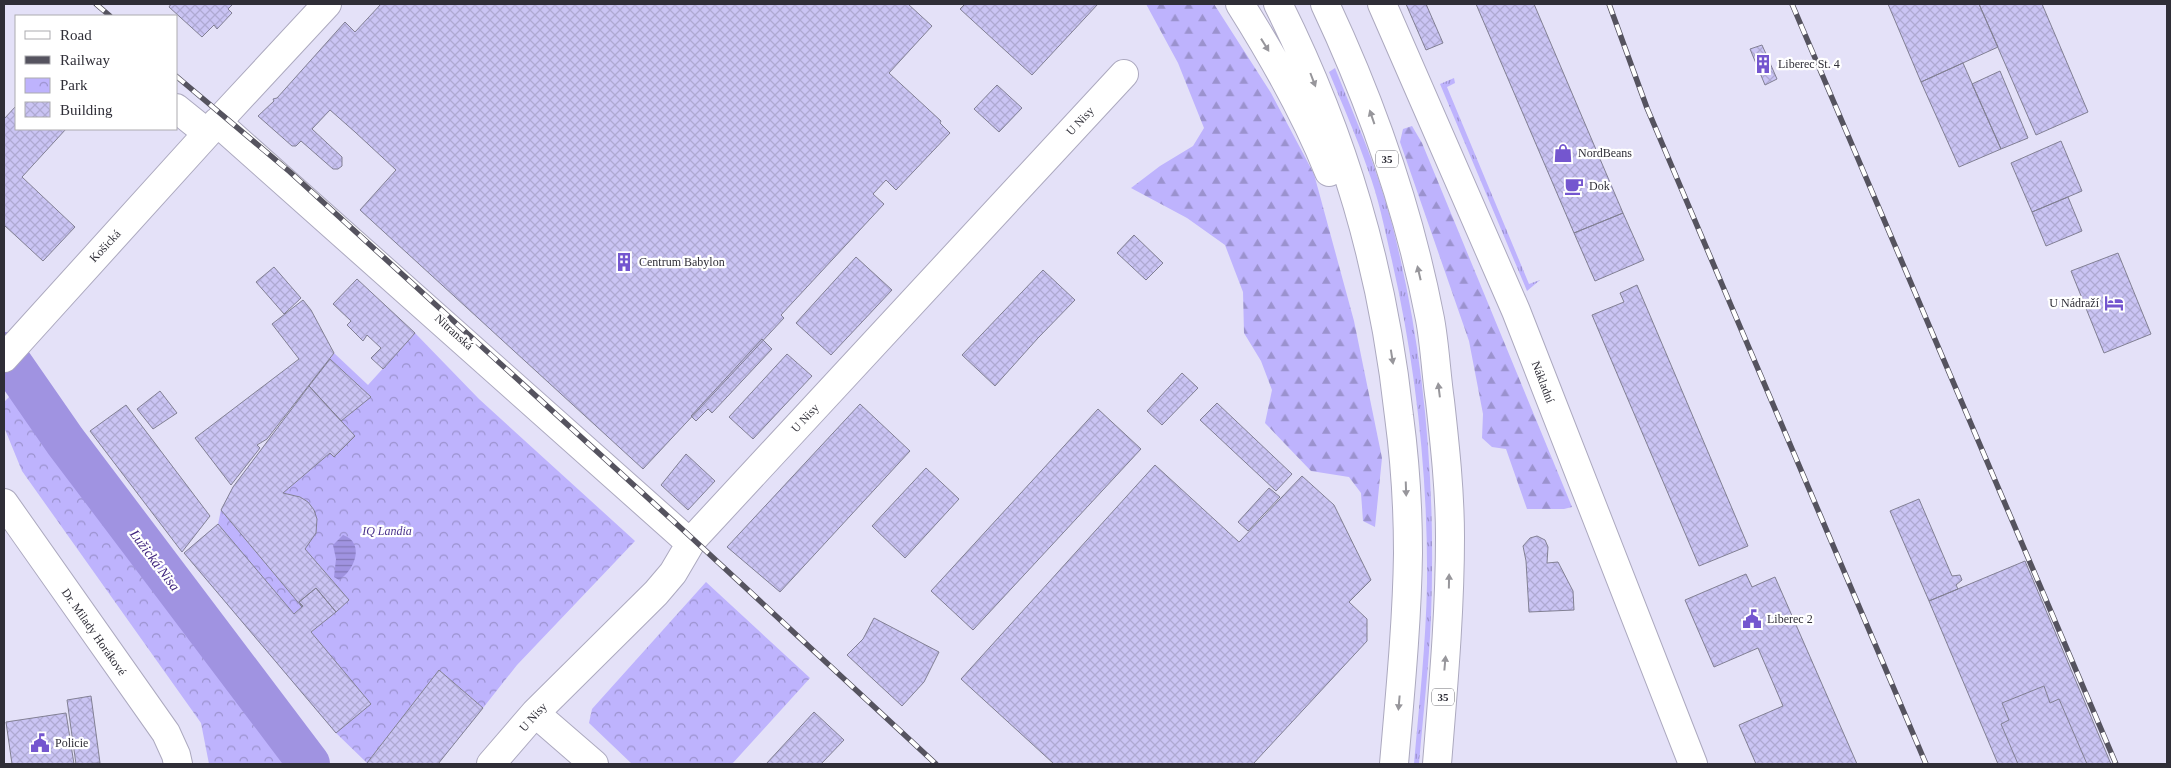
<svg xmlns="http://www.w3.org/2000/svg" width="2171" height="768" font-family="Georgia,serif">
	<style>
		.grass { fill: url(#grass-tufts) }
		.forest { fill: url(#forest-firs) }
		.park { fill: url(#park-crowns) }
		.water { fill: url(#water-rules) }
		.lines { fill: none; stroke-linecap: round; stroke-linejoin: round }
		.river { stroke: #a093e1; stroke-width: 42 }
		.building { fill: url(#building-cross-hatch); stroke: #828094 }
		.minor-casing { stroke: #aca9bf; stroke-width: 30 }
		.highway-casing { stroke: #aca9bf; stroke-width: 30 }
		.minor { stroke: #fff; stroke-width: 28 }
		.highway { stroke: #fff; stroke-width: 28 }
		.rail-casing { stroke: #55535f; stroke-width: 5.5 }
		.rail { stroke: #fff; stroke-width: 4; stroke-dasharray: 11; stroke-linecap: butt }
		.oneway { fill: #97969b }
		.labels { text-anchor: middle; stroke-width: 4.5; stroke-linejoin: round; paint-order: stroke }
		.shield { fill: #fff; stroke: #6d6d73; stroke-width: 1 }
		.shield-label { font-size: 11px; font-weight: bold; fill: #2f2e37 }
		.poi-label { font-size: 12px; fill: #2f2e37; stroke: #fff; text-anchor: start }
		.street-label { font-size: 12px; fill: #2f2e37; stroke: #fff }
		.park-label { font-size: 12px; font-style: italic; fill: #4a328c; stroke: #fff }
		.water-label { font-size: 14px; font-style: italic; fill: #3f247e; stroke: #fff }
	</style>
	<defs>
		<pattern id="grass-tufts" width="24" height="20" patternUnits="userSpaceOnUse" patternTransform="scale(1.25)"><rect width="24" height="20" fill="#beb3fd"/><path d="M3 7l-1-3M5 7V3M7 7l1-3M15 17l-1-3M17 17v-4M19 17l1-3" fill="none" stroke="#9b92ce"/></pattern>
		<pattern id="forest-firs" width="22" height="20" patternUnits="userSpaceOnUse" patternTransform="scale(1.25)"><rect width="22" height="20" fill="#beb3fd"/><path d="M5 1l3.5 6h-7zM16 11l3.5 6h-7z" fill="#9b92ce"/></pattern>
		<pattern id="park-crowns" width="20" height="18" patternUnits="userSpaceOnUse" patternTransform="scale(1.25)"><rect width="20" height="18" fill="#beb3fd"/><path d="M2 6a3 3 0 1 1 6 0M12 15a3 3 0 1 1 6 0" fill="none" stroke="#9b92ce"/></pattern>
		<pattern id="water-rules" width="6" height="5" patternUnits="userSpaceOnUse" patternTransform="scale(1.25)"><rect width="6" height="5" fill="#a093e1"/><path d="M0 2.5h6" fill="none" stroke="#8378b7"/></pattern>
		<pattern id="building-cross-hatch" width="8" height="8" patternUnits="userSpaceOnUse" patternTransform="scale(1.25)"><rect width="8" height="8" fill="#cac4f4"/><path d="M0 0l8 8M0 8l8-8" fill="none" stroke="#aea9d2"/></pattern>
	</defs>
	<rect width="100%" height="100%" fill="#e4e1f8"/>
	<path class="grass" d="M1335,68C1356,120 1378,170 1392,224C1425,352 1436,486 1431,617C1429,666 1423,716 1419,764H1414C1419,704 1426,644 1427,583C1428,476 1416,366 1392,261C1385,231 1379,199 1368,170C1357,137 1342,104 1329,72Z
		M1454,78L1455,83L1447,87L1529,284L1540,280L1527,291L1440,84Z"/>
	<path class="forest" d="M1146,4H1214L1271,93L1314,174L1354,321L1382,458L1375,527L1363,521L1361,493L1349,477L1311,471L1265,423L1272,390L1261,361L1244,333L1243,292L1225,245L1187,218L1131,188L1160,166L1193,146L1204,128L1178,63Z
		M1412,126L1422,143L1572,507L1564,509H1527L1506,449L1492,447L1482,438L1483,414L1469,341L1400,142L1403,129Z"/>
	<path class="park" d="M415,333L479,399L635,541L517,665L483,708L439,670L367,763L336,733L184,553L218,524L221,510L233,487L334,353L368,385Z
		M20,386L43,421L251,703L302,764H209L201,723L22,471L4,427L5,401Z
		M706,582L810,678L732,764H632L589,723L592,709Z"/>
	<path class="water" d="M343,535C366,543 354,571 339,580L334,577L336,559L333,545Z"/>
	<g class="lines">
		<path class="river" d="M4,353L65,441L309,764"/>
	</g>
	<path class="building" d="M171,4H233L228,9L232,13L217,29L214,25L202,37L169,7Z
		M381,4H908L932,26L889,73L941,121L940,123L950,133L896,190L886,180L873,194L884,204L781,315L784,318L643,469L360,210L396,170L355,132L330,110L312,129L342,157V166L338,169H333L301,141L296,146H292L258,116L274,101L273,99L277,98L345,22L355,32Z
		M965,4H1098L1032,75L960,9Z
		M1406,4H1426L1443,43L1426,50Z
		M1476,4H1534L1623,213L1574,233Z
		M1888,4H1979L1998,47L1921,82Z
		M1979,4H2042L2088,112L2036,135Z
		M1762,45L1777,79L1765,85L1750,49Z
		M1963,63L2001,149L1959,167L1921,82Z
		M2000,71L2028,138L2001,149L1972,84Z
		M997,85L1022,108L999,132L974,109Z
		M16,106V129H66L22,177L75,227L43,261L4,225V119Z
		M2061,141L2082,191L2032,212L2011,163Z
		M2068,197L2082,231L2046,246L2032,212Z
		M1623,213L1644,260L1595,281L1574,233Z
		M1134,235L1163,263L1146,280L1117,253Z
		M2118,253L2151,334L2104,353L2071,271Z
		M856,257L892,290L831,355L796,323Z
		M274,267L301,298L284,314L256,282Z
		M1043,270L1075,300L1038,338L995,386L962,355Z
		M357,279L415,333L383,369L371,358L381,348L367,335L363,341L347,325L351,321L333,304Z
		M1637,285L1748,546L1699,566L1592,315L1624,302L1620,293Z
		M303,300L311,310L334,353L267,439L257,445L260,448L231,485L195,438L299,359L272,324Z
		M762,339L772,349L712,413L708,409L696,421L691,416Z
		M787,354L812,376L753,439L729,417Z
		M330,359L371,397L341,421L309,386Z
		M1182,373L1198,388L1162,425L1147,411Z
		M309,386L355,436L334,457L330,453L283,493L300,497L308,502L314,510L317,519L316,533L305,549L349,600L336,612L316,588L299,602L302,607L221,510L233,487Z
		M160,391L177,413L153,429L137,409Z
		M1217,403L1292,474L1276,491L1200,420Z
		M860,404L910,451L780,592L727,547Z
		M126,405L210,516L182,552L90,431Z
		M1098,409L1141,449L973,630L931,591Z
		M686,454L715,481L688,510L661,485Z
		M1155,465L1239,542L1302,476L1334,505L1371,580L1349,602L1367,619V641L1253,764H1054L961,679Z
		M926,468L959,499L905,558L872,526Z
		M1269,488L1280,497L1248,531L1238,522Z
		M1919,499L1952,576L1960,575L1962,580L1956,585L1958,589L1929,601L1890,511Z
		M218,524L294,614L303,606L299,602L316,588L336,612L311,632L371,704L336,733L184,553Z
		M1537,536L1545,540L1548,547L1547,563L1558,562L1573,591L1574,610L1529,612L1526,561L1523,546L1530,538Z
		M2025,561L2111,764H1998L1929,601Z
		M1746,574L1752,587L1775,577L1857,764H1756L1739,725L1783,706L1758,648L1714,667L1685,600Z
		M874,618L939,652L924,682L902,706L847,655L863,639Z
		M439,670L483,708L438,764H369L367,763Z
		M2044,686L2050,703L2059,699L2087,764H2018L2001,724L2009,720L2002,703Z
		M91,696L100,763L76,764L67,700Z
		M814,712L844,740L821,764H766Z
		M66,713L74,764H12L6,722Z"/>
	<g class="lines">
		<g class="minor-casing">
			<path id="minor" d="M1382,4L1516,311L1693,764
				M176,108L207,133
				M217,122L690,543
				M4,358L224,115L327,4
				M4,503L166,733L176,755L178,764
				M535,713L594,764
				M491,764L535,713L656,593L673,573L693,539L1124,74"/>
		</g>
		<g class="highway-casing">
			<path id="highway" d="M1240,4C1274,58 1305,112 1329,172
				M1278,4C1344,136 1383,269 1399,416C1405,461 1408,507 1408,553C1407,623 1400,694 1394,764
				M1325,4C1372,104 1409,210 1430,319C1435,346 1436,374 1440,401C1445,446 1450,492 1450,537C1450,613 1443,689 1437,764"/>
		</g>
		<use href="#minor" class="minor"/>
		<use href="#highway" class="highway"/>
		<g class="rail-casing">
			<path id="rail" d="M96,4L110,16
				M1609,4L1647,108L1926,764
				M1792,4L2116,764
				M176,76L290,172L693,539L936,764"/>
		</g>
		<use href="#rail" class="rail"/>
	</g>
	<defs><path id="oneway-solid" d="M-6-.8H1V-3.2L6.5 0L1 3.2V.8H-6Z" transform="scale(1.25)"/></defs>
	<g class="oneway">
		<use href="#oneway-solid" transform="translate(1265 45) rotate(58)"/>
		<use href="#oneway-solid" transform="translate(1313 80) rotate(69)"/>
		<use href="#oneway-solid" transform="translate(1372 117) rotate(-109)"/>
		<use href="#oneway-solid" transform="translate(1419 273) rotate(-103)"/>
		<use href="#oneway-solid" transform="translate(1392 357) rotate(81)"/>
		<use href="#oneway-solid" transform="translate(1439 390) rotate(-97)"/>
		<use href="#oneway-solid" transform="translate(1406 489) rotate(88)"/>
		<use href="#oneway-solid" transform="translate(1449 581) rotate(-89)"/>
		<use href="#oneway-solid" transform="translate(1445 663) rotate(-85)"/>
		<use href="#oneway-solid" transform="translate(1399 703) rotate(95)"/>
	</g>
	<defs>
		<g id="building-bare" transform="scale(1.5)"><path d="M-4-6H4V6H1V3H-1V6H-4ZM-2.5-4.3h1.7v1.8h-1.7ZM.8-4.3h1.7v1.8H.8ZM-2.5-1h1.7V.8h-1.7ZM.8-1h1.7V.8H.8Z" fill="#7456cf" stroke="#fff" stroke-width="2.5" paint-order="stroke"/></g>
		<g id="shop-bare" transform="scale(1.5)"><path d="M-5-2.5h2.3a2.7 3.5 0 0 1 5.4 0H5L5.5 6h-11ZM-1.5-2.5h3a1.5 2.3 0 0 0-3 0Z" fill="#7456cf" stroke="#fff" stroke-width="2.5" paint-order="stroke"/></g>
		<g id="cafe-bare" transform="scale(1.5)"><path d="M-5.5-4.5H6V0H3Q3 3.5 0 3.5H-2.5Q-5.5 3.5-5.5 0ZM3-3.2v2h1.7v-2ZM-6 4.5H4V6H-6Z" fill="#7456cf" stroke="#fff" stroke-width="2.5" paint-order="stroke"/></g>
		<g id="hotel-bare" transform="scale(1.5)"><path d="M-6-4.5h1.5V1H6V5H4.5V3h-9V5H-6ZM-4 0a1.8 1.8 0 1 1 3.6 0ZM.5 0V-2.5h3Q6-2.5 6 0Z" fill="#7456cf" stroke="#fff" stroke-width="2.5" paint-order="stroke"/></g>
		<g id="civic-bare" transform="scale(1.5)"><path d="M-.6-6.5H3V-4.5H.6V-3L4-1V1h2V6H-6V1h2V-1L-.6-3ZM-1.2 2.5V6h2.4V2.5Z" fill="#7456cf" stroke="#fff" stroke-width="2.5" paint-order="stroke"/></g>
	</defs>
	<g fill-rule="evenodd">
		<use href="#building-bare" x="1763" y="64"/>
		<use href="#shop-bare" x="1563" y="153"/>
		<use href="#cafe-bare" x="1574" y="186"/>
		<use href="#building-bare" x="624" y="262"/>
		<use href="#hotel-bare" x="2114" y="303"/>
		<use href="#civic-bare" x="1752" y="619"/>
		<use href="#civic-bare" x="40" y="743"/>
	</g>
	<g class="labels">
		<g class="shield">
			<rect x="1376" y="150.5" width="22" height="17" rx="4"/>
			<rect x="1432" y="688.5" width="22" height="17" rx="4"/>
		</g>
		<g class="shield-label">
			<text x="1387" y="163">35</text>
			<text x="1443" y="701">35</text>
		</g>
		<g class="poi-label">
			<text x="1778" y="68">Liberec St. 4</text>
			<text x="1578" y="157">NordBeans</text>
			<text x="1589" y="190">Dok</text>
			<text x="639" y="266">Centrum Babylon</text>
			<text x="2099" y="307" text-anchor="end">U Nádraží</text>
			<text x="1767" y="623">Liberec 2</text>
			<text x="55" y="747">Policie</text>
		</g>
		<g class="street-label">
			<text transform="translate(1080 121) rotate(-47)" y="4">U Nisy</text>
			<text transform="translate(105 246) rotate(-47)" y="4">Košická</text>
			<text transform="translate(454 332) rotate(42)" y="4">Nitranská</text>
			<text transform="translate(1543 382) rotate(69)" y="4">Nákladní</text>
			<text transform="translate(805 418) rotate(-47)" y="4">U Nisy</text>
			<text transform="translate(94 632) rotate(55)" y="4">Dr. Milady Horákové</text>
			<text transform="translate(533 717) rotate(-48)" y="4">U Nisy</text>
		</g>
		<g class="park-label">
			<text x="387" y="535">IQ Landia</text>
		</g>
		<g class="water-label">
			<text transform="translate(155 560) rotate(53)" y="5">Lužická Nisa</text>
		</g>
	</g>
	<rect width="2171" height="768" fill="none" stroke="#2f2e37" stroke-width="10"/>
	<rect x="15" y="15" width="162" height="115" fill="#ffffff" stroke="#acabaf"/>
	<rect x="25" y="31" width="25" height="8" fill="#ffffff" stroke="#acabaf"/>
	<text x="60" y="40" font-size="15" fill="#2f2e37">Road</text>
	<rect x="25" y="56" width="25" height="8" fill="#55535f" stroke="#acabaf"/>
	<text x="60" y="65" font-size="15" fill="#2f2e37">Railway</text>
	<rect x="25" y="78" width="25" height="15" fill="url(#park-crowns)" stroke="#acabaf"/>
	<text x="60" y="90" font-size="15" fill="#2f2e37">Park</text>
	<rect x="25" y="102" width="25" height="15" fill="url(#building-cross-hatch)" stroke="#acabaf"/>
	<text x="60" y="115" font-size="15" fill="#2f2e37">Building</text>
</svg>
